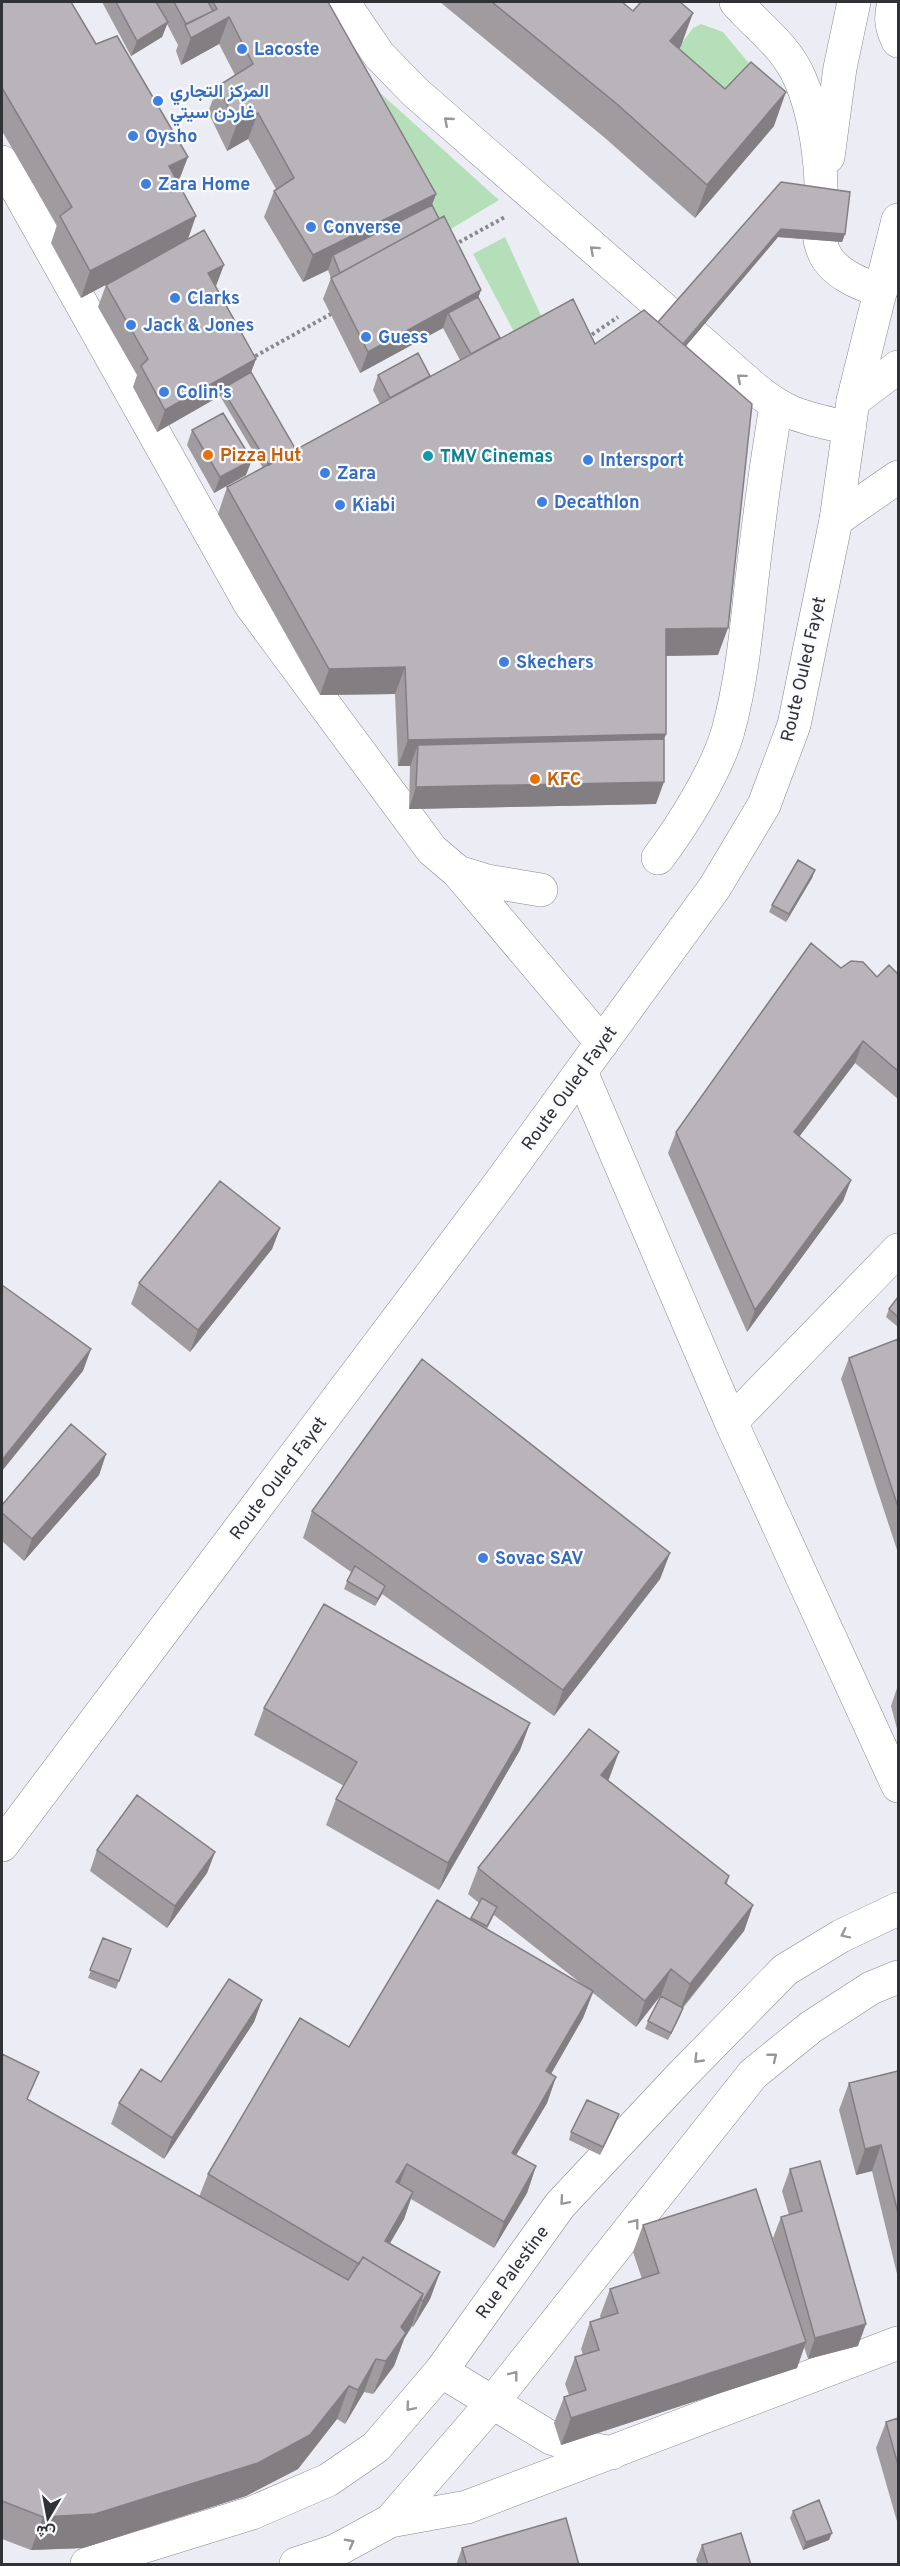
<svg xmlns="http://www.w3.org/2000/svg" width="900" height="2566" font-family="Overpass,Vazirmatn,sans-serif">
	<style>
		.green { fill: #b5dfb8 }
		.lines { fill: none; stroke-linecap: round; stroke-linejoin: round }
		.minor-casing { stroke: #86888e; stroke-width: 34 }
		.major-casing { stroke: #86888e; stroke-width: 34 }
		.path { stroke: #88898d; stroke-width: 4; stroke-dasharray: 3 3; stroke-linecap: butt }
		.minor { stroke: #fff; stroke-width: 33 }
		.major { stroke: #fff; stroke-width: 33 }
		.wall { fill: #9f9b9f; fill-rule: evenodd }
		.shaded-wall { fill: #827e82 }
		.building { fill: #b9b4b9; stroke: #827e82; stroke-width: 1.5 }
		.oneway { stroke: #98989a }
		.shop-dot { fill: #3f7fe0; stroke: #fafbfe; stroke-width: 2 }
		.food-dot { fill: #e8710a; stroke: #fafbfe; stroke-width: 2 }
		.culture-dot { fill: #0f9aa8; stroke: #fafbfe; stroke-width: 2 }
		.labels { text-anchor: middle; stroke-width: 4.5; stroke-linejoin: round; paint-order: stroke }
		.shop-label { font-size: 18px; font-weight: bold; fill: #366cbe; stroke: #fafbfe; text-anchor: start }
		.food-label { font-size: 18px; font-weight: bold; fill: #c56008; stroke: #fafbfe; text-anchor: start }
		.culture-label { font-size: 18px; font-weight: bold; fill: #0d838f; stroke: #fafbfe; text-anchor: start }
		.street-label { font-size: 18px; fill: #313235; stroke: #fafbfe }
	</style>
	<rect width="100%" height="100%" fill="#ecedf4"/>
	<path class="green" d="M701,24L723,32L768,86L774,104L658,75L693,28Z
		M368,82L499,200L436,238Z
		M505,237L549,333L522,347L473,254Z"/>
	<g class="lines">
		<g class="minor-casing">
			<path id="minor" d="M343,2L379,55L415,92L754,388C789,417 807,418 849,428
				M736,2C758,27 787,47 800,79C815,112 822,164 821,200C821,218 816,233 823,250C831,272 860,285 881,290
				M894,2C890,17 891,27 898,41
				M828,157L840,68L854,2
				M2,162L250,604L432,850L458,872L487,881L541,890
				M853,401L898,367
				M836,520L898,477
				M658,858C683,825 717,770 728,731C741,684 746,635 751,587C758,526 766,466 776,406
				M458,872L602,1043
				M581,1072L731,1422L898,1786
				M731,1422L898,1250
				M441,2371L551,2438L576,2446L612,2453
				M390,2521L467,2507L898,2343
				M87,2564L252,2513L328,2480L376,2447L441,2371L560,2205L682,2075L785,1970L841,1936L898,1909
				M296,2564L335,2551L390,2521L492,2403L753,2074L811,2027L871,1988L898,1977"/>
		</g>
		<g class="major-casing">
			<path id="major" d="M2,1845L497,1187L715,887L764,805L794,725L836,520L853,401L898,220"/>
		</g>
		<path class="path" d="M454,245L505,217
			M587,338L618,317
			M250,359L331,314"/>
		<use href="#minor" class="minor"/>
		<use href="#major" class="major"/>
	</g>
	<path class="wall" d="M2,2L178,183L188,239L216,286L256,359L251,372L296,450L380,404L373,390L378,375L430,376L460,360L443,328L360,373L323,299L331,278L328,270L303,282L264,217L274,191L276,189L248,139L227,151L208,112L218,86L235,75L219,44L181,65L176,51L178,45L167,24L162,37L131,56L102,2H328L436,194L432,205L481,290L478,297L500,338L595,344L658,322L781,182L845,234L842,242L778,237L686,346L718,655L666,656V734L664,739L656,804L409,809L410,766H398L395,694L320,695L218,514L227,487L263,468L220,396L157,432L133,387L137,375L98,307L106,285L114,280L81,298L51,243L57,225L2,131Z
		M440,2H622L633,11L681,46L679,49L725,89L774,126L695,218L605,138Z
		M192,430L246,475L214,493L187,445Z
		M815,870L812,878L786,922L769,912L772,905Z
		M841,968L877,977L898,974V1099L855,1063L799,1136L851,1180L843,1201L747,1332L668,1153L676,1132Z
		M280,1228L272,1249L190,1352L131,1304L139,1283Z
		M898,1297V1327L886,1317L889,1309Z
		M898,1339V1553L841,1379L849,1358Z
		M106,1454L99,1475L24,1561L2,1541V1505Z
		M312,1511L670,1553L660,1579L554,1716L382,1594L375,1606L344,1589L351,1572L303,1538Z
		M898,1685V1733L891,1706Z
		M264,1708L530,1723L520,1750L439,1890L326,1825L336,1799L344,1786L254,1735Z
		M609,1779L608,1780L729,1876L727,1884L753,1905L744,1931L683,2008L680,2016L668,2040L645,2029L648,2021L665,1998L661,1995L636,2027L593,1993L583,2018L551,2074L556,2077L547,2103L516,2155L536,2166L527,2193L494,2248L411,2199L404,2219L390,2243L440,2272L430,2299L413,2327L411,2326L404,2339L394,2366L373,2394L364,2392L345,2424L337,2419L298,2469L246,2496L83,2548L31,2550L2,2539V2054L28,2100L199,2197L208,2174L349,2047L471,1920L479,1903L468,1894L478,1868ZM494,1915L583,1985L487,1929Z
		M97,1850L215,1852L207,1873L167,1928L90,1871Z
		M103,1938L131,1949L116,1989L88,1978Z
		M262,2000L254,2022L164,2159L111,2124L119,2103L161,2082Z
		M898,2071V2278L872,2171L856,2175L839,2110L849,2083Z
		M619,2114L600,2155L569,2140L571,2132Z
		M790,2169L858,2346L808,2359L804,2347L797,2368L561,2445L554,2423L564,2397L569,2395L565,2384L575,2357L583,2355L581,2349L590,2322L601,2319L600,2316L610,2289L642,2279L633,2252L643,2225L781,2266L773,2238L781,2217L789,2215L782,2191Z
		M898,2418V2525L876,2448L886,2422Z
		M793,2511L829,2540L803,2550L790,2518Z
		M702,2545L751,2565H698L696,2560Z
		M462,2548L579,2565H456Z"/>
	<path class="shaded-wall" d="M693,13L681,46L658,75L670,41Z
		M229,17L219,44L181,65L191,38Z
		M168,22L162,37L131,56L137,41Z
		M786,92L774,126L695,218L707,185Z
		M258,113L248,139L227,151L237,124Z
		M188,157L178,183L169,166Z
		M436,194L426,220L333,255L328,270L303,282L313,255Z
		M196,216L187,242L81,298L90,271Z
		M781,229L845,234L842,242L778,237L669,366L672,359Z
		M224,265L216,286L208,273Z
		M481,290L473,312L448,313L443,328L360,373L368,352Z
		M256,359L248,380L222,389L220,396L157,432L165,410Z
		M252,460L246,475L214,493L220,477Z
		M728,628L718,655L656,656L666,629Z
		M405,667L395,694L320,695L329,669Z
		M666,734L656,760L418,745L410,766H398L408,740Z
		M664,782L656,804L409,809L416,787Z
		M815,870L812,878L786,922L789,914Z
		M863,1041L855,1063L787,1153L794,1132Z
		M851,1180L843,1201L747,1332L755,1310Z
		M280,1228L272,1249L190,1352L198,1330Z
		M91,1349L83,1371L2,1471V1460Z
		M106,1454L99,1475L24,1561L32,1539Z
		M670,1553L660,1579L554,1716L563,1690Z
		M385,1586L382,1594L375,1606L378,1599Z
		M530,1723L520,1750L439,1890L448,1863Z
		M619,1752L609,1779L592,1801L601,1775Z
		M215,1852L207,1873L167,1928L175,1906Z
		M753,1905L744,1931L680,2010L690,1984Z
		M671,1969L661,1995L636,2027L645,2001Z
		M593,1991L583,2018L537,2098L546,2071Z
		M262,2000L254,2022L164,2159L172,2138Z
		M683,2008L680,2016L668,2040L671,2033Z
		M556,2077L547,2103L502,2179L512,2153Z
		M619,2114L616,2122L600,2155L603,2147Z
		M881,2145L872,2171L856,2175L865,2149Z
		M407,2164L397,2191L396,2182Z
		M536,2166L527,2193L494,2248L504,2222Z
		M413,2192L404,2219L376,2267L385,2241Z
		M440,2272L430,2299L413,2327L423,2301Z
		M423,2294L411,2328L404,2339L394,2366L373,2394L386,2361L401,2327Z
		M866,2324L858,2346L808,2359L815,2338Z
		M806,2342L797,2368L561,2445L571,2418Z
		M376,2359L364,2392L345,2424L358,2390Z
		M349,2386L337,2419L298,2469L246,2496L83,2548L31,2550L43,2517Z
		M832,2533L829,2540L803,2550L806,2542Z"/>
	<path class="building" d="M2,2H71L96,44L117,36L188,157L169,166L196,216L90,271L60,216L72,207L2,88Z
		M116,2H156L168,22L137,41Z
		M174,2H208L213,11L186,24Z
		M213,2H328L436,194L313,255L274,191L294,178L258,113L237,124L218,86L253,64L229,17L191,38L185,25L217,9Z
		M492,2H622L633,11L641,2H680L693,13L670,41L725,89L751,62L786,92L707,185L617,104Z
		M781,182L850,192L845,234L781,229L683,344L658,322Z
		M432,205L439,219L340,273L333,255Z
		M444,216L481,290L368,352L331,278Z
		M204,230L224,265L208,273L256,359L165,410L141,366L148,359L106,285Z
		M478,297L500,338L471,354L448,313Z
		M573,299L595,344L644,310L752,404L728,628L666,629V734L408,740L405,667L329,669L227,487Z
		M418,353L430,376L390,398L378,375Z
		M251,372L296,450L269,465L222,389Z
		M223,413L252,460L220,477L192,430Z
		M664,739V782L416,787L418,745Z
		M798,860L815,870L789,914L772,905Z
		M811,943L841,968L851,961L863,962L877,977L889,965L898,974V1071L863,1041L794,1132L851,1180L755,1310L676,1132Z
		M220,1181L280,1228L198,1330L139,1283Z
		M2,1285L91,1349L2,1460Z
		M898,1297V1317L889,1309Z
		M898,1339V1507L849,1358Z
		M422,1359L670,1553L563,1690L312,1511Z
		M71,1424L106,1454L32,1539L2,1513V1505Z
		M355,1566L385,1586L378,1599L347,1581Z
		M324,1604L530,1723L448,1863L336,1799L357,1762L264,1708Z
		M589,1729L619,1752L601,1775L729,1876L725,1883L753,1905L690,1984L671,1969L645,2001L478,1868Z
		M137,1795L215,1852L175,1906L97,1850Z
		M482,1898L497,1907L487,1926L471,1918Z
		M437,1900L593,1991L546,2071L556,2077L512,2153L536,2166L504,2222L407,2164L396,2182L413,2192L385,2241L440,2272L423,2301L421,2300L423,2294L363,2257L359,2264L208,2174L300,2018L349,2047Z
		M103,1938L131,1949L119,1981L90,1970Z
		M229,1979L262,2000L172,2138L119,2103L141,2069L161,2082Z
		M661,1996L683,2008L671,2033L648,2021Z
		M2,2054L39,2072L27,2099L348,2280L363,2257L423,2294L401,2327L406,2333L386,2361L376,2359L358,2390L349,2386L310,2435L258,2463L95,2514L43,2517L2,2501Z
		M898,2071V2213L881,2145L865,2149L849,2083Z
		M587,2100L619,2114L603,2147L571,2132Z
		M820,2161L866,2324L815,2338L781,2217L802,2211L790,2169Z
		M756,2189L806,2342L571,2418L564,2397L586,2390L575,2357L599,2350L590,2322L618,2313L610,2289L659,2273L643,2225Z
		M898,2418V2465L886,2422Z
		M819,2500L832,2533L806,2542L793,2511Z
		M566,2518L579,2565H467L462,2548Z
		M741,2533L751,2565H708L702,2545Z"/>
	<defs><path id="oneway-chevron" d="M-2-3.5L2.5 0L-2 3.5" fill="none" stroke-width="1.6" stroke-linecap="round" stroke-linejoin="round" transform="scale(1.5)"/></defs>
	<g class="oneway">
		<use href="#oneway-chevron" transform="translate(448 121) rotate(-139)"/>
		<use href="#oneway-chevron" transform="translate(594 250) rotate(-138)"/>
		<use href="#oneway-chevron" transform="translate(741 378) rotate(-140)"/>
		<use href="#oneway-chevron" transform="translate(845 1934) rotate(154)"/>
		<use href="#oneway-chevron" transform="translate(773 2057) rotate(-39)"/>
		<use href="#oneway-chevron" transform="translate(698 2059) rotate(134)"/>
		<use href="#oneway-chevron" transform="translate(564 2201) rotate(131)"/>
		<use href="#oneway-chevron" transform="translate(635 2223) rotate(-52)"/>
		<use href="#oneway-chevron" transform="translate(514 2375) rotate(-52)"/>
		<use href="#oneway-chevron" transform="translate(410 2407) rotate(130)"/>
		<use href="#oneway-chevron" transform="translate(350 2543) rotate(-28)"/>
	</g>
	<g class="shop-dot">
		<circle cx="242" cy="49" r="6"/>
		<circle cx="158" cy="101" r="6"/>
		<circle cx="133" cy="136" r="6"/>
		<circle cx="146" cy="184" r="6"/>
		<circle cx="311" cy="227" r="6"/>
		<circle cx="175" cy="298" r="6"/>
		<circle cx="131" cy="325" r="6"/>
		<circle cx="366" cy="337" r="6"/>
		<circle cx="164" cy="392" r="6"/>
		<circle cx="588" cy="460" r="6"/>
		<circle cx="325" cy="473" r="6"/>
		<circle cx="542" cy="502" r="6"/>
		<circle cx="340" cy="505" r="6"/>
		<circle cx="504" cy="662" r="6"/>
		<circle cx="483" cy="1558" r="6"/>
	</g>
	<g class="food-dot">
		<circle cx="208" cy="455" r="6"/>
		<circle cx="535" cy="779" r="6"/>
	</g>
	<circle class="culture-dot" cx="428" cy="456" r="6"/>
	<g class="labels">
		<g class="shop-label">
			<text x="254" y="55">Lacoste</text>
			<text x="170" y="97">المركز التجاري<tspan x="170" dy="21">غاردن سيتي</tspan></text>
			<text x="145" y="142">Oysho</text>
			<text x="158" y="190">Zara Home</text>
			<text x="323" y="233">Converse</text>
			<text x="187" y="304">Clarks</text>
			<text x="143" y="331">Jack &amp; Jones</text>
			<text x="378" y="343">Guess</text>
			<text x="176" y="398">Colin's</text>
			<text x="600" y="466">Intersport</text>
			<text x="337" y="479">Zara</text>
			<text x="554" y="508">Decathlon</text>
			<text x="352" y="511">Kiabi</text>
			<text x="516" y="668">Skechers</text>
			<text x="495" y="1564">Sovac SAV</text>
		</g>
		<g class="food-label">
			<text x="220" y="461">Pizza Hut</text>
			<text x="547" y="785">KFC</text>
		</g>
		<g class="culture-label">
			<text x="440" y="462">TMV Cinemas</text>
		</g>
		<g class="street-label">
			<text transform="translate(803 669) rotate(-77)" y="6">Route Ouled Fayet</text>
			<text transform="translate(569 1088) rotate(-54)" y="6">Route Ouled Fayet</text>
			<text transform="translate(278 1478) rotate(-53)" y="6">Route Ouled Fayet</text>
			<text transform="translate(512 2272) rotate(-54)" y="6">Rue Palestine</text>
		</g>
	</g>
	<rect width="900" height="2566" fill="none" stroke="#313235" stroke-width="6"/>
	<g transform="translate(48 2518) rotate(190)" stroke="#fafbfe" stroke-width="4.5" paint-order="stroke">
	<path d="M0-4.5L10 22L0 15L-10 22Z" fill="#313235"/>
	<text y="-9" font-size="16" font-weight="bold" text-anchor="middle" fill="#313235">ش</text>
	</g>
</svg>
